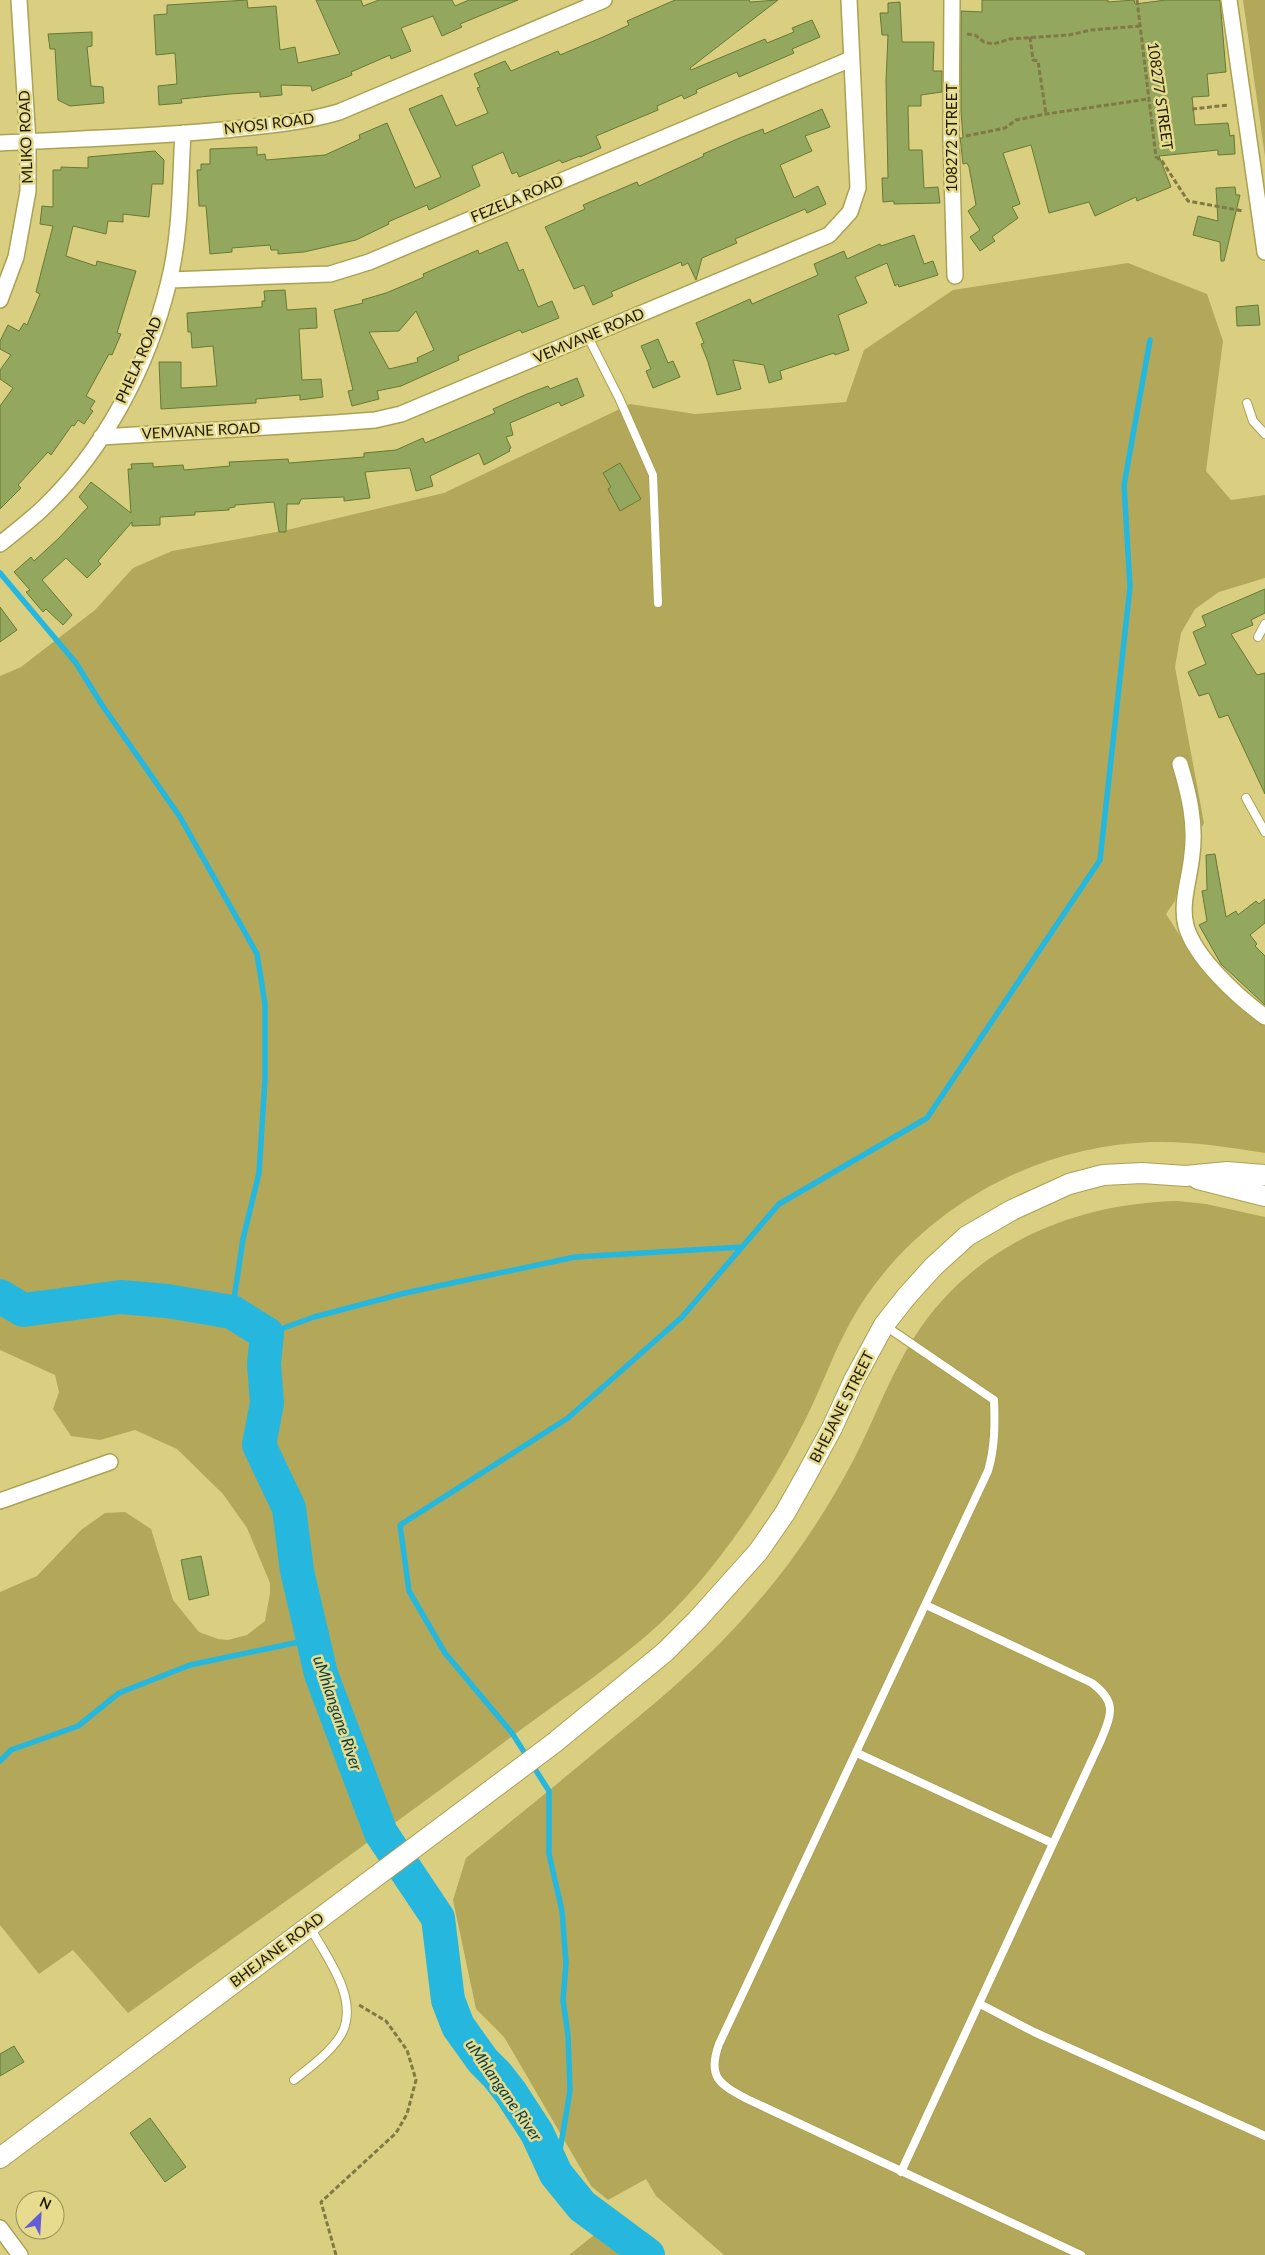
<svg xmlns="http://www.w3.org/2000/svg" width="1265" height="2255" font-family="Lato,sans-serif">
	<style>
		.green { fill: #b3a859 }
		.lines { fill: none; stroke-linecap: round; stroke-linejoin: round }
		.stream { stroke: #25b7dd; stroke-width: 5.5 }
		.river { stroke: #25b7dd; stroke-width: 34 }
		.building { fill: #93a75f; stroke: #677931; fill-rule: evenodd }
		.lane-casing { stroke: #aba153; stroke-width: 10 }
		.street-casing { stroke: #aba153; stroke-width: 18 }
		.secondary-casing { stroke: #aba153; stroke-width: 22 }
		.path { stroke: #817944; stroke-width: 3; stroke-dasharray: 5 2.5; stroke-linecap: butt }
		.lane { stroke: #fff; stroke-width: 8 }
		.street { stroke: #fff; stroke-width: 15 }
		.secondary { stroke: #fff; stroke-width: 20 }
		.labels { text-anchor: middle; stroke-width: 5; stroke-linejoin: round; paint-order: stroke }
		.street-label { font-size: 15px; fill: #1d1800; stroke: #e7dc8e }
		.water-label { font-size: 16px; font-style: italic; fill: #003c4c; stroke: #e7dc8e }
	</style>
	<rect width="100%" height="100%" fill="#dacf81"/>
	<path class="green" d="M1243,0H1265V157Z
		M1128,263L1207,294L1223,341L1206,471L1231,500L1265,495V578L1219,592L1195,609L1181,633L1175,667L1204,823L1185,858L1175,901L1166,914L1195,959L1239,1005L1265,1024V1153C1228,1147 1191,1141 1153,1142C1031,1145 909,1215 850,1323C834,1352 823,1383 809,1412C772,1489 711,1581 646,1636C606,1670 561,1700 519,1731C391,1828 259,1920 128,2013L73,1950L39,1974L0,1925V1592L37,1576L81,1530L105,1513L125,1512L151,1529L173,1600L199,1632L218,1639L228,1640L247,1635L265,1621L270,1593V1583L247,1528L223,1494L177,1449L135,1430L100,1440L71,1436L53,1409L59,1392L55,1375L0,1350V676L21,667L95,610L133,568L172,551L287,530L444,493L630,404L695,414L846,402L864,350L953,290Z
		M1178,1201L1206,1204L1265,1217V2255H724L656,2196L646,2179L608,2200L591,2186L504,2037L476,2009L453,1900L466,1858C510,1822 555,1786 599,1749C656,1703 707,1661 755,1605C794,1561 827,1510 854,1459C875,1418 890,1375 915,1336C973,1246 1073,1203 1178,1201Z
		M604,2227L638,2255H569Z"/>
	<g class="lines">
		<path class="stream" d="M0,573L76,663L102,705L180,817L257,954L265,1004V1079L259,1173L243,1239L232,1312
			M267,1334L314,1317L405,1293L575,1257L742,1247L779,1204L927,1118L1100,860L1130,587L1124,485L1150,340
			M0,1761L11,1750L78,1726L119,1693L190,1665L313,1639
			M556,2174L570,2091L568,2035L563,2000L566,1963L562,1911L549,1854V1791L512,1733L445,1653L409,1591L400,1525L568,1418L682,1317L742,1247"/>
		<path class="river" d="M0,1296L23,1310L121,1297L167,1301L232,1312L267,1334L264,1364L267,1403L259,1445L289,1508L297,1571L321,1674L381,1833L438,1918L448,2000L458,2026L483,2061L497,2075L511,2093L537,2133L556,2174L582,2206L648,2255"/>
	</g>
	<path class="building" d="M247,0L248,8L276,6L280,50L295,47L298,63L340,54L316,0H361L363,6L379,0H452L455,6L469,0H518L460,24L462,27L442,36L433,16L401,28L411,51L391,59L390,55L351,72L352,75L312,91L311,86L281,85L282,95L260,97V92L230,94L181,99L182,103L159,105L158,86L177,84L175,53L156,55L154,15L167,14V5Z
		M675,0H749L750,2L778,0L690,68L691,70L765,39L767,43L794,32L792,28L812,20L820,37L792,49L794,53L739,77L737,72L696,90L697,93L684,99L682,95L657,106L658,110L596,136L601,148L580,157V156L562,163L560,160L519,177L517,172L512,174L503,152L472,166L480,186L429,210L427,205L388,222L389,224L356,240L304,252L278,254V250H271L270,245L232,248V252L210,254L206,206H199L197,170H201V164H210V149L257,147V155L265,154L266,160L325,155L360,139L359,135L387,123L415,188L441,177L409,109L442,95L456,126L488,113L477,88L480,87L474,74L505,61L511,71L558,51L560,55L603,37L629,25L627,21Z
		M982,0H1108V2L1134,0L1135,4L1166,0H1220L1226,72L1207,74L1209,96L1192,97L1195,125L1228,123L1230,136L1234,135L1235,154L1218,155V150L1159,156L1171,187L1137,201L1136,197L1095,216L1089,202L1049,213L1031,145L1003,153L1020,204L1012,207L1018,218L992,237L995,241L980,251L970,237L980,230L968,211L976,205L969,167L967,163L963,164L961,145L960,138H963L961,111V11L982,12Z
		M900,2L902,42H934L933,71H942V92L921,95V106H908L909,150H922L924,188L938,187L940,203L894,204V201L883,202L882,178H888L886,81L888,35H882L880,13H888V3Z
		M92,32V46L87,47L91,86L103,87L104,103L70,106L58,100L55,49H50L48,34Z
		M822,109L830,127L805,136L812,151L780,165L794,198L818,186L826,204L807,213L805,209L735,239L737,243L702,258L696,280L688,263L682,266L681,262L611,292L613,296L593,305L584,285L574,289L545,227L585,209L583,205L637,182L639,186L704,156L703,154L742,137L763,129L764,134Z
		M155,151L164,160L163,184H152L149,217L123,214V222L108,221L106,234L73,226L66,256L96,266L97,261L136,271L117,333L121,334L112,355L109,354L86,396L95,401L90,409L93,411L84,424L78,420L74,426L72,425L51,455L48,452L18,485L21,488L0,509V406L13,388L0,379V370L11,355L0,349V341L8,325L19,331L24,323L27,325L40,294L36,292L53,226L40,224L42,206L53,207V170H61V167L88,168V157Z
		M1235,187L1236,195H1240L1224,261H1221L1220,242L1193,235L1198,216L1218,221L1216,188Z
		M914,235L924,264L933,261L938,275L899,287L898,284L895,286L887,263L855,277L867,303L838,315L849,350L835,355L834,353L780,371L782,379L769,383L764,365L733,360L741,389L717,395L708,362L701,344L704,343L696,323L750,299L752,304L818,275L814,264L844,251L847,259L880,244L881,246Z
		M507,242L519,271L523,269L538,307L552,301L559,318L522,333L520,330L458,356L459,360L401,386L377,391L379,399L352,406L348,391L353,390L334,310L363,303L362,300L386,293L424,277L423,274L478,250L479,254ZM416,311L434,350L417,358L418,362L389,369L369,332L399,331Z
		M285,290L287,310L316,308L317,328L299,329L302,380L321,379L323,397L300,400V395L256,399V403L161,409L159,362H181V388L217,386L213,346L192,348L191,332H188L187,313L262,307V301H265L264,291Z
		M1258,305L1260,325L1237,326L1236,307Z
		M658,339L668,363L673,361L680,377L653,388L646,371L651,369L641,346Z
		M577,378L584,396L561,406L559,402L510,423L513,435L506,437L511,448L509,449L510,451L484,465L479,453L430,476L433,486L416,491L410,468L365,472L370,498L344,501V497L301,499L299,504H287L286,532H279L274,502L235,505V507L229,508V510L195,512V515L160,517V525L132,526V522L98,561L101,564L87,578L66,558L42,580L72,615L63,625L46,609L43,612L26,592L30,590L14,572L31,557L34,561L59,538L88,507L79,497L91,482L131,513L128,469H132L131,464L153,463V467L183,465L184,470L230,466L229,462L250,461L288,459L289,463L364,457V453L396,450L423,438L425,443L495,413L493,409L527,394L548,386L550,389Z
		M620,463L641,499L620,511L608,489L611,487L603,473Z
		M1265,589V613L1251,620L1253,625L1231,634L1257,675L1265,673V794L1228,715L1219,718L1209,693L1199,696L1188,672L1206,664L1193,632L1206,626L1202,616Z
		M0,607L17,630L0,642Z
		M1215,854L1226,917L1236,911L1238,915L1256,901L1259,904L1265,899V923L1250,935L1257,944L1255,946L1265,956V1005L1221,964L1199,925L1207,921L1202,891L1207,890L1206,855Z
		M201,1556L209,1595L189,1600L181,1560Z
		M14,2046L24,2062L0,2076V2054Z
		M150,2118L186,2167L165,2182L130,2133Z"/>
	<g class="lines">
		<g class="lane-casing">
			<path id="lane" d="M588,337L619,398L653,475L658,603
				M1247,403L1253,421L1265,434
				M1258,637L1265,624
				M1246,798L1265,832
				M884,1325L994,1400C995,1425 995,1447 988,1471L719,2044C707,2077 719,2084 747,2099L1081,2255
				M857,1753L1052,1843
				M980,2004L1034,2032L1265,2136
				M294,2080C309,2068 335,2049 343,2031C358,1996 326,1957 310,1927
				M901,2172L1101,1740C1112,1713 1117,1702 1092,1683L926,1605"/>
		</g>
		<g class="street-casing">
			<path id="street" d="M952,0L951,138L955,276
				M1229,0L1265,252
				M0,143C74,139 149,137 223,130C263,126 301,123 339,112L604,0
				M170,280L330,274L369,262L851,59
				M0,300L16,257L28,191V142L19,0
				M101,437L335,423L375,420L401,414L829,235L850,212L858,188L849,0
				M0,544C14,533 28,522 41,510C104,451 149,365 169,281C181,233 180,182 183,133
				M1180,764C1189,794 1196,823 1192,854C1190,878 1180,903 1186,926C1195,958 1238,997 1265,1017
				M0,1501L110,1462
				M0,2228L20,2255"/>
		</g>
		<g class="secondary-casing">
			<path id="secondary" d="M1198,1179L1265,1196
				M0,2158L554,1743L665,1652L697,1620L758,1552L785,1513L807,1474L832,1428L854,1380L884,1325L906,1297L933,1267L967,1236L1012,1210L1069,1184L1103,1175L1142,1173L1186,1176L1227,1172L1265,1175"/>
		</g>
		<path class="path" d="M1137,0L1156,157L1162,161L1188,201L1243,211
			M967,34L975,35L984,42L993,44L1010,39L1069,35L1091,30L1140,26
			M1030,37L1033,60L1038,61L1046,114
			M1192,109L1229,105
			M966,136L1005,128L1016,120L1046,114L1148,99
			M336,2255L321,2202L396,2133L407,2114L416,2080L407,2050L386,2021L359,2005"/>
		<use href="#lane" class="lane"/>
		<use href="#street" class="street"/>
		<use href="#secondary" class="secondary"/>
	</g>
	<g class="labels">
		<g class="street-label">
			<text transform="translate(1160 96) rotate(82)" y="5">108277 STREET</text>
			<text transform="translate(269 124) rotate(-7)" y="5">NYOSI ROAD</text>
			<text transform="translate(26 137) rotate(-92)" y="5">MLIKO ROAD</text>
			<text transform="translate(952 138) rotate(-90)" y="5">108272 STREET</text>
			<text transform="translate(517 199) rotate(-23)" y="5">FEZELA ROAD</text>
			<text transform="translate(589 336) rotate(-23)" y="5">VEMVANE ROAD</text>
			<text transform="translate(139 360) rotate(-66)" y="5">PHELA ROAD</text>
			<text transform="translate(201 431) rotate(-3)" y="5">VEMVANE ROAD</text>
			<text transform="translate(842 1407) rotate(-63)" y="5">BHEJANE STREET</text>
			<text transform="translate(277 1950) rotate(-37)" y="5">BHEJANE ROAD</text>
		</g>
		<g class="water-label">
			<text transform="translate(338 1713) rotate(71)" y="6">uMhlangane River</text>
			<text transform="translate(504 2090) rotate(55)" y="6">uMhlangane River</text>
		</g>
	</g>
	<g transform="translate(40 2215) rotate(25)"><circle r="24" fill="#e7dc8e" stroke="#968e55"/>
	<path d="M0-4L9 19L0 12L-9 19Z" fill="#655dd7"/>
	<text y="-8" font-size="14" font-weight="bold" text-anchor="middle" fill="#1d1800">N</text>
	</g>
</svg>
